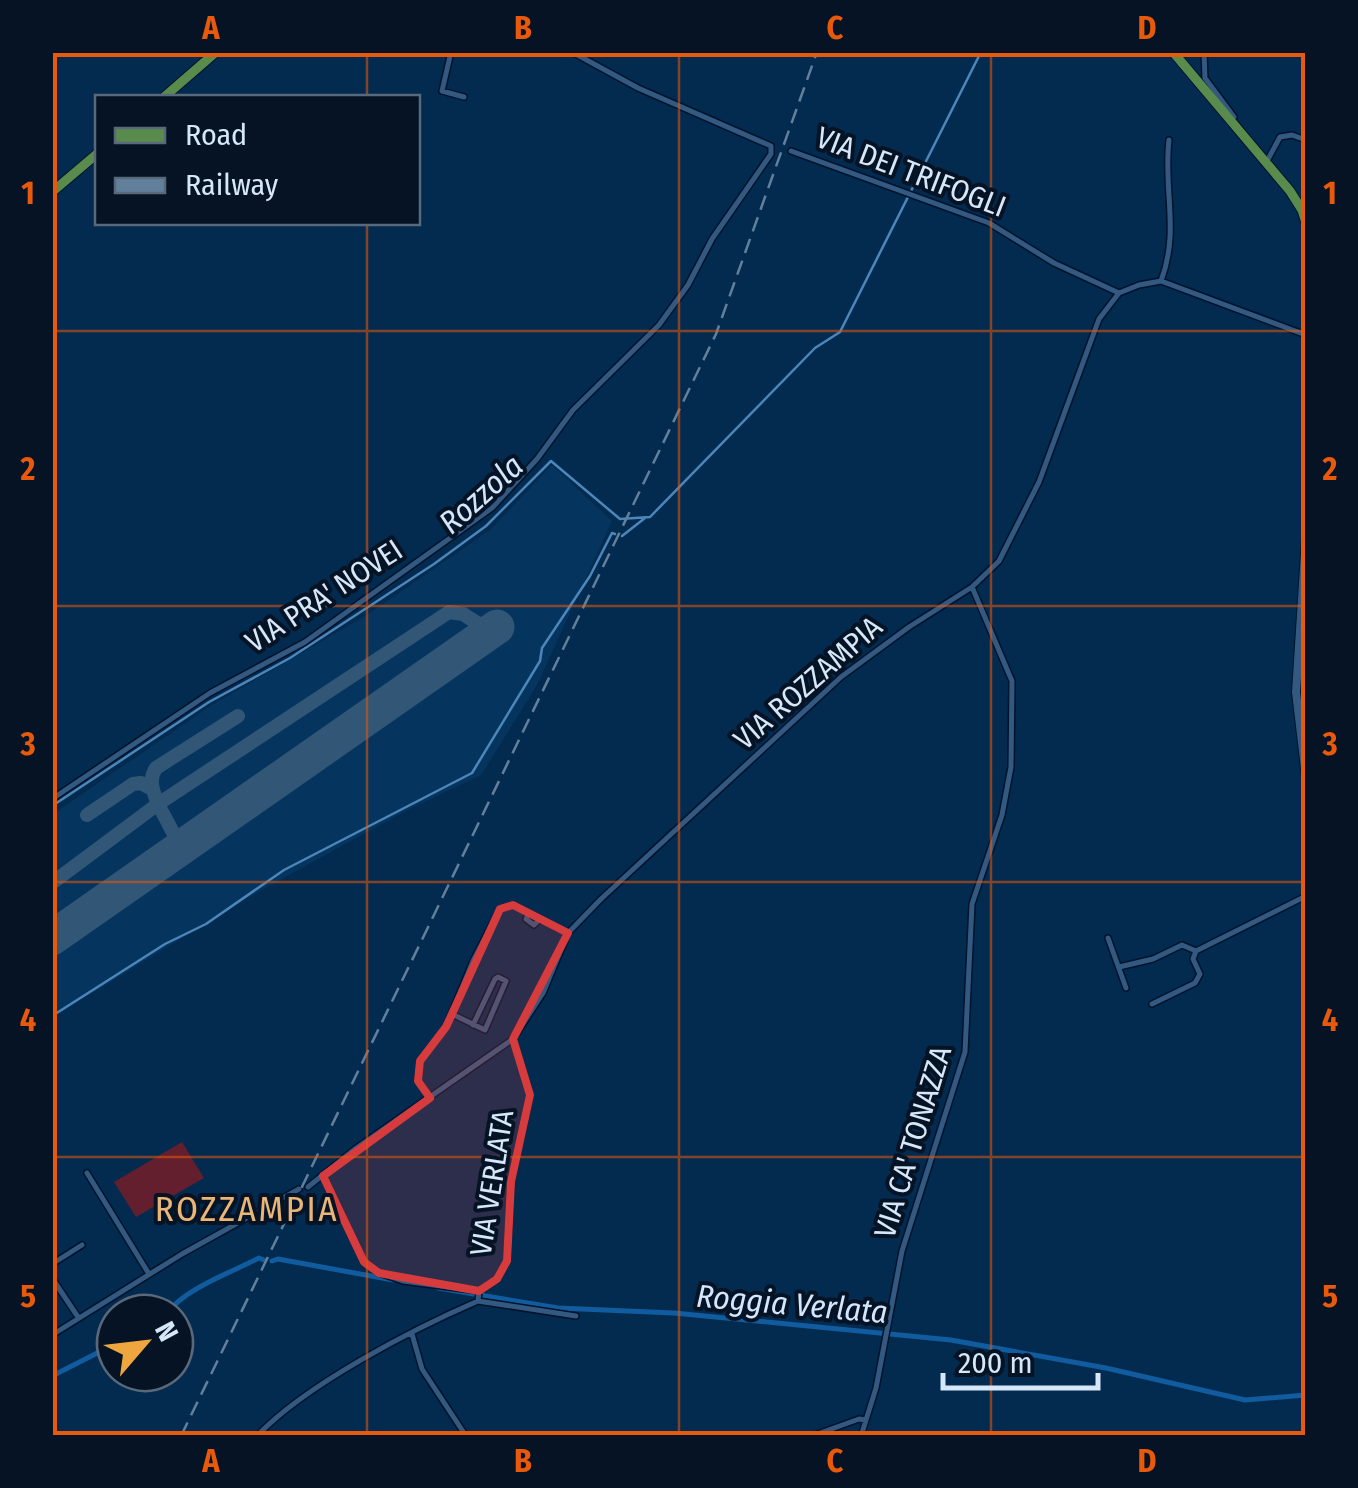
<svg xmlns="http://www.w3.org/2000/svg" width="1358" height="1488" font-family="'Fira Sans Condensed',sans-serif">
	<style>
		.built { fill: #05355e }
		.green { fill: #641f2e }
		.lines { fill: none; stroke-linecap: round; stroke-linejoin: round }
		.stream { stroke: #4c86ba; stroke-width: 2.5 }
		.canal { stroke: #115c9e; stroke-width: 5 }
		.taxiway { stroke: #325676; stroke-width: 14 }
		.runway { stroke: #325676; stroke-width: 35 }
		.minor-casing { stroke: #00132d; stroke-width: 8 }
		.secondary-casing { stroke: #00132d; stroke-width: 10 }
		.primary-casing { stroke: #00132d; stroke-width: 11 }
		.minor { stroke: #335981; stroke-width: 5 }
		.secondary { stroke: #335981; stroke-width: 8 }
		.primary { stroke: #598c4c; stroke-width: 9 }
		.rail { stroke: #62809c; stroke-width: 2.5; stroke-dasharray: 15 8; stroke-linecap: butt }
		.marked { fill: #d63b3d; fill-opacity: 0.2; stroke: #d63b3d; stroke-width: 8; stroke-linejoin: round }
		.grid { fill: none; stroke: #e8590c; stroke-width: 2.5; stroke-opacity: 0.55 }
		.labels { text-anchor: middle; stroke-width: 8; stroke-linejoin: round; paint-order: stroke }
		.street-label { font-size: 30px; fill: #d6e7fa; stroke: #051324 }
		.water-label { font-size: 32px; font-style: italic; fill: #d2e6fd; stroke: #051324 }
		.quarter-label { font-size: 35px; letter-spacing: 2.5px; fill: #eab677; stroke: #051324 }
		.neatline { fill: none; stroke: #e8590c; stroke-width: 4 }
		.grid-label { font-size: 32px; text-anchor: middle; font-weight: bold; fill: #e8590c }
	</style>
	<rect width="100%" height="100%" fill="#032b4f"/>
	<path class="built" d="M552,465L612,521L537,685L481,775L409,809L247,898L53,1017V814L212,705L367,615L490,530Z"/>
	<path class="green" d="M182,1142L204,1178L136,1217L114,1182Z"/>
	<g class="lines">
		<path class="stream" d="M622,536L645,518
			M52,806L209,702L290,658L434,564L486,526L551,461L620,519L650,517L815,348L840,332L981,52
			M52,1016L165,944L206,924L284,870L472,773L540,661L542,648L590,576L612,533L615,534"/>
		<path class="canal" d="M272,1261L278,1259L393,1280
			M438,1288L558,1308L674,1313L951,1340L1106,1368L1245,1400L1306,1395
			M168,1313C182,1290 234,1271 259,1258L264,1260
			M52,1376L115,1344"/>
		<path class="taxiway" d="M87,815L133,784L141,783L152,789
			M176,838H194
			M171,855L176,838L158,804L449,612L463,614L482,626L484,636
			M52,883L158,804C153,791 148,780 156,768L238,716"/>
		<path class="runway" d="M52,938L497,627"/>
		<g class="minor-casing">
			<path id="minor" d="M451,52L442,91L464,97
				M1181,52H1198
				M1204,52L1205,78L1234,117
				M791,151L989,223L1054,263L1119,293
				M1266,163L1280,137L1292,135L1306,140
				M1161,281C1180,231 1163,190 1169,140
				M52,799L210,693L305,642L492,508L537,459L573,410L659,325L688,285L712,239L771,154V146L638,88L572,52
				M529,913L526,919L534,925L540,919
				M1108,938L1126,988
				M1119,967L1153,959L1182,945L1196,951L1306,896
				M1152,1004L1195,983L1200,974L1193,959L1196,951
				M452,1014L485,1030L506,981L498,977L495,979L473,1025
				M430,1098L418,1081L420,1061L446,1027L473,961L500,909L513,905L568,933
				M87,1173L149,1274
				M323,1176L364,1262L379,1273L403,1281L479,1291L497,1279L507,1261L511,1182L530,1095L513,1039
				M308,1187L355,1149L513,1039L543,993L568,933L601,899L841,677L909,627L972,587L999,561L1039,482L1099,319L1119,293L1139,285L1161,281L1306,335
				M52,1264L82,1245
				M52,1278L78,1317
				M478,1301L576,1316
				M412,1334L422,1369L466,1436
				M52,1335L182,1254L299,1189
				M257,1436C305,1385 413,1329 478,1301L479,1291
				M812,1436L859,1419L866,1420
				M861,1436L876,1388L902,1251L965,1052L972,904L1002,815L1011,767L1012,681L972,587"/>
		</g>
		<g class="secondary-casing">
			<path id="secondary" d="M1306,537L1296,692L1306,777"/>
		</g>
		<g class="primary-casing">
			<path id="primary" d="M1173,52L1290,191L1302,210L1306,223
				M163,98L216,52
				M52,192L98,153"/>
		</g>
		<use href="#minor" class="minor"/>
		<use href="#secondary" class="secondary"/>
		<use href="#primary" class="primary"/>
		<path class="rail" d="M181,1436L716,334L817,52"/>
	</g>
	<path class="marked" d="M513,905L568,933L513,1039L530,1095L511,1182L507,1261L497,1279L479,1291L379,1273L364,1262L323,1176L430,1098L418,1081L420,1061L446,1027L500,909Z"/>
	<path class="grid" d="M367,52V98M679,52V1436M991,52V1436M367,222V1436M52,331H1306M52,606H1306M52,882H1306M52,1157H1306"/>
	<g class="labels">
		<g class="street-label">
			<text transform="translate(911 172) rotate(21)" y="10">VIA DEI TRIFOGLI</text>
			<text transform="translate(324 596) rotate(-33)" y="10">VIA PRA' NOVEI</text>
			<text transform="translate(808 683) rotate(-41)" y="10">VIA ROZZAMPIA</text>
			<text transform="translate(913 1142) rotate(-73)" y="10">VIA CA' TONAZZA</text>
			<text transform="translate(492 1183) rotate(-81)" y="10">VIA VERLATA</text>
		</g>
		<g class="water-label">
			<text transform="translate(481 494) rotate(-42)" y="11">Rozzola</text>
			<text transform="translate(792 1304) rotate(5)" y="11">Roggia Verlata</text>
		</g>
		<g class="quarter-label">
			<text x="247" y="1221">ROZZAMPIA</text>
		</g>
	</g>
	<rect width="1358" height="1488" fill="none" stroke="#051324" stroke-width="110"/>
	<rect x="95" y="95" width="325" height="130" fill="#051324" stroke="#59687a" stroke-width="2.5"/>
	<rect x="115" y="128" width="50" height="15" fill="#598c4c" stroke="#59687a" stroke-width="2.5"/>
	<text x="185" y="145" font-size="30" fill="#d6e7fa">Road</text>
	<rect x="115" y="178" width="50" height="15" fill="#62809c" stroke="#59687a" stroke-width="2.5"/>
	<text x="185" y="195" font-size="30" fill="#d6e7fa">Railway</text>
	<g transform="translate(145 1343) rotate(62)"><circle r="48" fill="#051324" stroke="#59687a" stroke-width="2.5"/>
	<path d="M0-8L18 38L0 25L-18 38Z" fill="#f0a63f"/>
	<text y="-15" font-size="28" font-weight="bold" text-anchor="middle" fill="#d6e7fa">N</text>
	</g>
	<path d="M943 1373v15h155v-15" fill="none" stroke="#d6e7fa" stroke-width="5"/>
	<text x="958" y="1373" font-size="30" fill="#d6e7fa" stroke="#051324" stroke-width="8" paint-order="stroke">200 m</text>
	<rect x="55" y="55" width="1248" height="1378" class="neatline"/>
	<g class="grid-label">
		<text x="211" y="39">A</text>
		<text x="523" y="39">B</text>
		<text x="835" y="39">C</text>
		<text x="1147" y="39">D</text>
		<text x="28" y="204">1</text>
		<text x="1330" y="204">1</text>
		<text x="28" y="480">2</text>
		<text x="1330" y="480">2</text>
		<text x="28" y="755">3</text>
		<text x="1330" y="755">3</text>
		<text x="28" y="1031">4</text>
		<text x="1330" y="1031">4</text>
		<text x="28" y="1307">5</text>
		<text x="1330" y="1307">5</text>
		<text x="211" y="1472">A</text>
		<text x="523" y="1472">B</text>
		<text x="835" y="1472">C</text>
		<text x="1147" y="1472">D</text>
	</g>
</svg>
